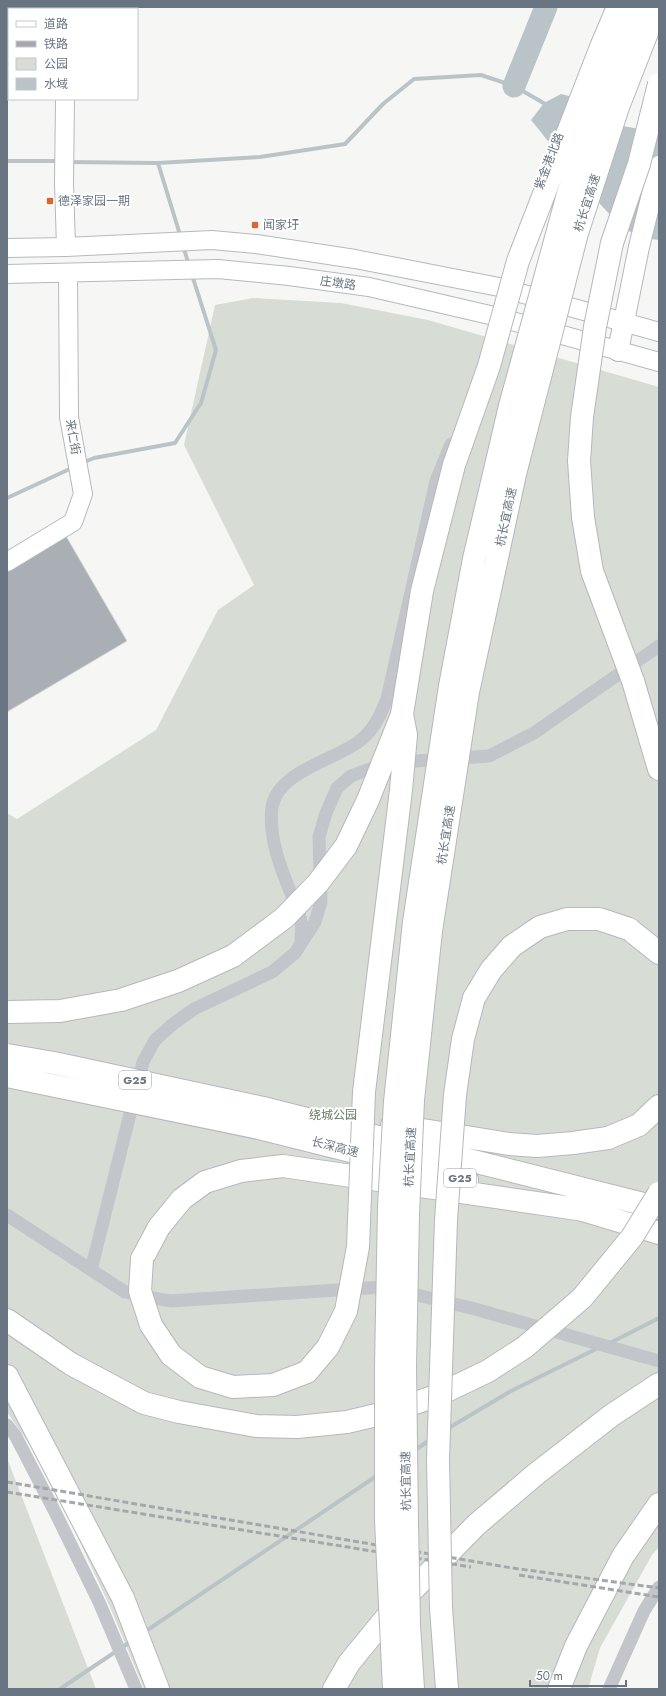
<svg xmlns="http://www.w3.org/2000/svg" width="666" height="1696" font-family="Jost,'Noto Sans SC',sans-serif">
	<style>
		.green { fill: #d7ddd5 }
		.water { fill: #bac4c8 }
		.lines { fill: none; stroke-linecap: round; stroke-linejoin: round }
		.stream { stroke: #bac4c8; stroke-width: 4 }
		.river { stroke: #bac4c8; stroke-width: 23 }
		.building { fill: #a9afb5; stroke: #d8d8d6 }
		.secondary-casing { stroke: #b5b9bd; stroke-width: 20 }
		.primary-casing { stroke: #b4b7bb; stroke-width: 22 }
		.highway-casing { stroke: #b5b8bb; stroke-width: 24 }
		.street { stroke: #c2c5c9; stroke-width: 13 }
		.secondary { stroke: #fff; stroke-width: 18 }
		.primary { stroke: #fff; stroke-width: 20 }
		.highway { stroke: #fff; stroke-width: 22 }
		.rail { stroke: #a4a8ad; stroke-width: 3; stroke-dasharray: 6 3; stroke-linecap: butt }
		.highway-bridge-casing { stroke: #b5b8bb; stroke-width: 24; stroke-linecap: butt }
		.highway-bridge { stroke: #fff; stroke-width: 22 }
		.poi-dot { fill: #d66835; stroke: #fff; stroke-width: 1.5 }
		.labels { text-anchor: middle; stroke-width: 4; stroke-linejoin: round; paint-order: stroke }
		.shield { fill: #fff; stroke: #959ea8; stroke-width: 1 }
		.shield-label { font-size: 11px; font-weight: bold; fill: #687482 }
		.street-label { font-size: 12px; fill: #687482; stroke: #fff }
		.poi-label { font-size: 12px; fill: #687482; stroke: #fff; text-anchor: start }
		.park-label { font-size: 12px; fill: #697a66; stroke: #fff }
	</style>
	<rect width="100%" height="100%" fill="#f6f7f4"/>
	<path class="green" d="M253,298L341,303L428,320L659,387V1547L652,1555L600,1648L588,1689H144L110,1607L45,1467L7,1412V813L17,819L156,730L218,610L254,585L184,445L215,305Z
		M7,1458L96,1689H7Z"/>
	<path class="water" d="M561,94L585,100L602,122L639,129L659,130V240L650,239L623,229L590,193L531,120L544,103Z"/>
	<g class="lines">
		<path class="stream" d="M7,161H59
			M68,162L158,163L260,157L345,144L383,104L414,79L481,75L514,86L547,105
			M158,163L181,238
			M183,246L189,265
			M82,463L94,458L175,443L201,403L216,350L192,275
			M7,498L74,467
			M608,1344L659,1318
			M447,1429L511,1391L600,1347
			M414,1451L431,1439
			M143,1633L378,1475
			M60,1689L133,1640"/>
		<path class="river" d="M514,86L546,7"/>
	</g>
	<path class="building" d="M66,536L127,641L7,712V571Z"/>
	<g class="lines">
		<g class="secondary-casing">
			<path id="secondary" d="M63,7V9
				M65,99L64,183L66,247
				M7,248L66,247L212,240L256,244L355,259L499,287L659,332
				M7,274L218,269L289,276L369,287L494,316L659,362
				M7,562L73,522L83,494L69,417L68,273"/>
		</g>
		<g class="primary-casing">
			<path id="primary" d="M618,351L639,247L659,166"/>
		</g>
		<g class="highway-casing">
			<path id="highway" d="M633,681L659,769
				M629,929L659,953
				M263,1108L659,1208
				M392,1125L509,1144L537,1146L573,1143L608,1138L639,1125L659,1106
				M259,1128L467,1180
				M576,1208L659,1233
				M142,1259L159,1227L182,1199L205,1182L241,1171L283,1166L591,1211
				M7,1320L71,1364L144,1403L179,1412L256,1426L297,1427L347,1422L393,1411L438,1395L488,1371L525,1347
				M7,1376L123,1598L158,1689
				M334,1689L349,1663L390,1613L476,1525L536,1474L612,1415L659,1384
				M559,1689L576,1646L623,1556L659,1504"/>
		</g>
		<path class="street" d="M301,943C301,936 302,928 301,922C300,913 295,904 292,896C281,869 268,837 272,807C278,772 331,761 357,743C373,732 380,716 387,699L436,481L451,444
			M7,1215L125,1292L170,1301L384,1287L475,1309L659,1361
			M91,1270L143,1062L155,1040L173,1024L194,1009L272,972L295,953L315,922L321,902L319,837L326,813L337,788L351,776L386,763L489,756L534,733L659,646
			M7,1425L15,1435L56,1514L99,1602L136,1689
			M609,1689L644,1611L659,1587"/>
		<use href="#secondary" class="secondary"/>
		<use href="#primary" class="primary"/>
		<use href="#highway" class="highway"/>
		<path class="rail" d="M7,1482L512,1568L659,1588
			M7,1492L471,1567
			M519,1575L659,1597"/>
		<g class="highway-bridge-casing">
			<path id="highway-bridge" d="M633,681L592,571L583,517L579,461L582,417L595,327L612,243L639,164L659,84
				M7,1012L60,1011L121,1000L178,981L233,956L284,918L318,883L346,846L368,800L401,717
				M7,1055L54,1063L263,1108
				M7,1076L259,1128
				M142,1259L140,1291L151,1325L171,1355L200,1377L233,1387L273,1385L307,1372L328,1347L346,1311L358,1247L364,1092L401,790L406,735L402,714L422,591L454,465L489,366L518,261L601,47L618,7
				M525,1347L582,1298L632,1237L659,1193
				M394,1689L386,1520V1366L389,1207L395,1102L414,922L450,686L474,559L510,406L568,194L612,66L636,7
				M413,1689L409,1625L407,1523L405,1366L408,1214L413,1100L431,931L468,692L515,474L577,233L618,107L657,7
				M447,1689L441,1608L438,1459L446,1220L455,1095L463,1039L474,998L491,970L512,946L540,927L567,919H599L629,929"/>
		</g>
		<use href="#highway-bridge" class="highway-bridge"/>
	</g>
	<g class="poi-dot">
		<rect x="46" y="197" width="8" height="8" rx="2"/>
		<rect x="251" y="221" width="8" height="8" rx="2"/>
	</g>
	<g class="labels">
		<g class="shield">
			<rect x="119" y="1071" width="32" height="18" rx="3"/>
			<rect x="444" y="1169" width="32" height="18" rx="3"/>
		</g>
		<g class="shield-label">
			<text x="135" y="1084">G25</text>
			<text x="460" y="1182">G25</text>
		</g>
		<g class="street-label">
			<text transform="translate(549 161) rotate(-69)" y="4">紫金港北路</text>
			<text transform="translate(587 203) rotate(-72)" y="4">杭长宜高速</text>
			<text transform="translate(338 283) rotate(8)" y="4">庄墩路</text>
			<text transform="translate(73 437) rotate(80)" y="4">来仁街</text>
			<text transform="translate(506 517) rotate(-78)" y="4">杭长宜高速</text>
			<text transform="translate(446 835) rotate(-81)" y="4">杭长宜高速</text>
			<text transform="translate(335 1147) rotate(14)" y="4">长深高速</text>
			<text transform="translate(410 1157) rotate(-87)" y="4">杭长宜高速</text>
			<text transform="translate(406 1481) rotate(-91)" y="4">杭长宜高速</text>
		</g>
		<g class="poi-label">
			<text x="58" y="205">德泽家园一期</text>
			<text x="263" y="229">闻家圩</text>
		</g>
		<g class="park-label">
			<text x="333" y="1119">绕城公园</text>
		</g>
	</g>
	<rect width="666" height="1696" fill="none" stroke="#687482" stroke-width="16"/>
	<rect x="8" y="8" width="130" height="92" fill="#ffffff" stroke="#c3c7cd"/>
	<rect x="16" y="21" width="20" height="6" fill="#ffffff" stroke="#c3c7cd"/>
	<text x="44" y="28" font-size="12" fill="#687482">道路</text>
	<rect x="16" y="41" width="20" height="6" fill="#a4a8ad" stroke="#c3c7cd"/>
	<text x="44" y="48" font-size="12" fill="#687482">铁路</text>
	<rect x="16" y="58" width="20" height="12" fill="#d7ddd5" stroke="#c3c7cd"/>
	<text x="44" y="68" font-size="12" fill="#687482">公园</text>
	<rect x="16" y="78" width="20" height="12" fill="#bac4c8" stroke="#c3c7cd"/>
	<text x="44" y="88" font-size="12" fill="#687482">水域</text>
	<path d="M530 1680v6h96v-6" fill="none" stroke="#687482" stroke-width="2"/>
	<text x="536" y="1680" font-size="12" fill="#687482" stroke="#ffffff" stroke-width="3" paint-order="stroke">50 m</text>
</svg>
